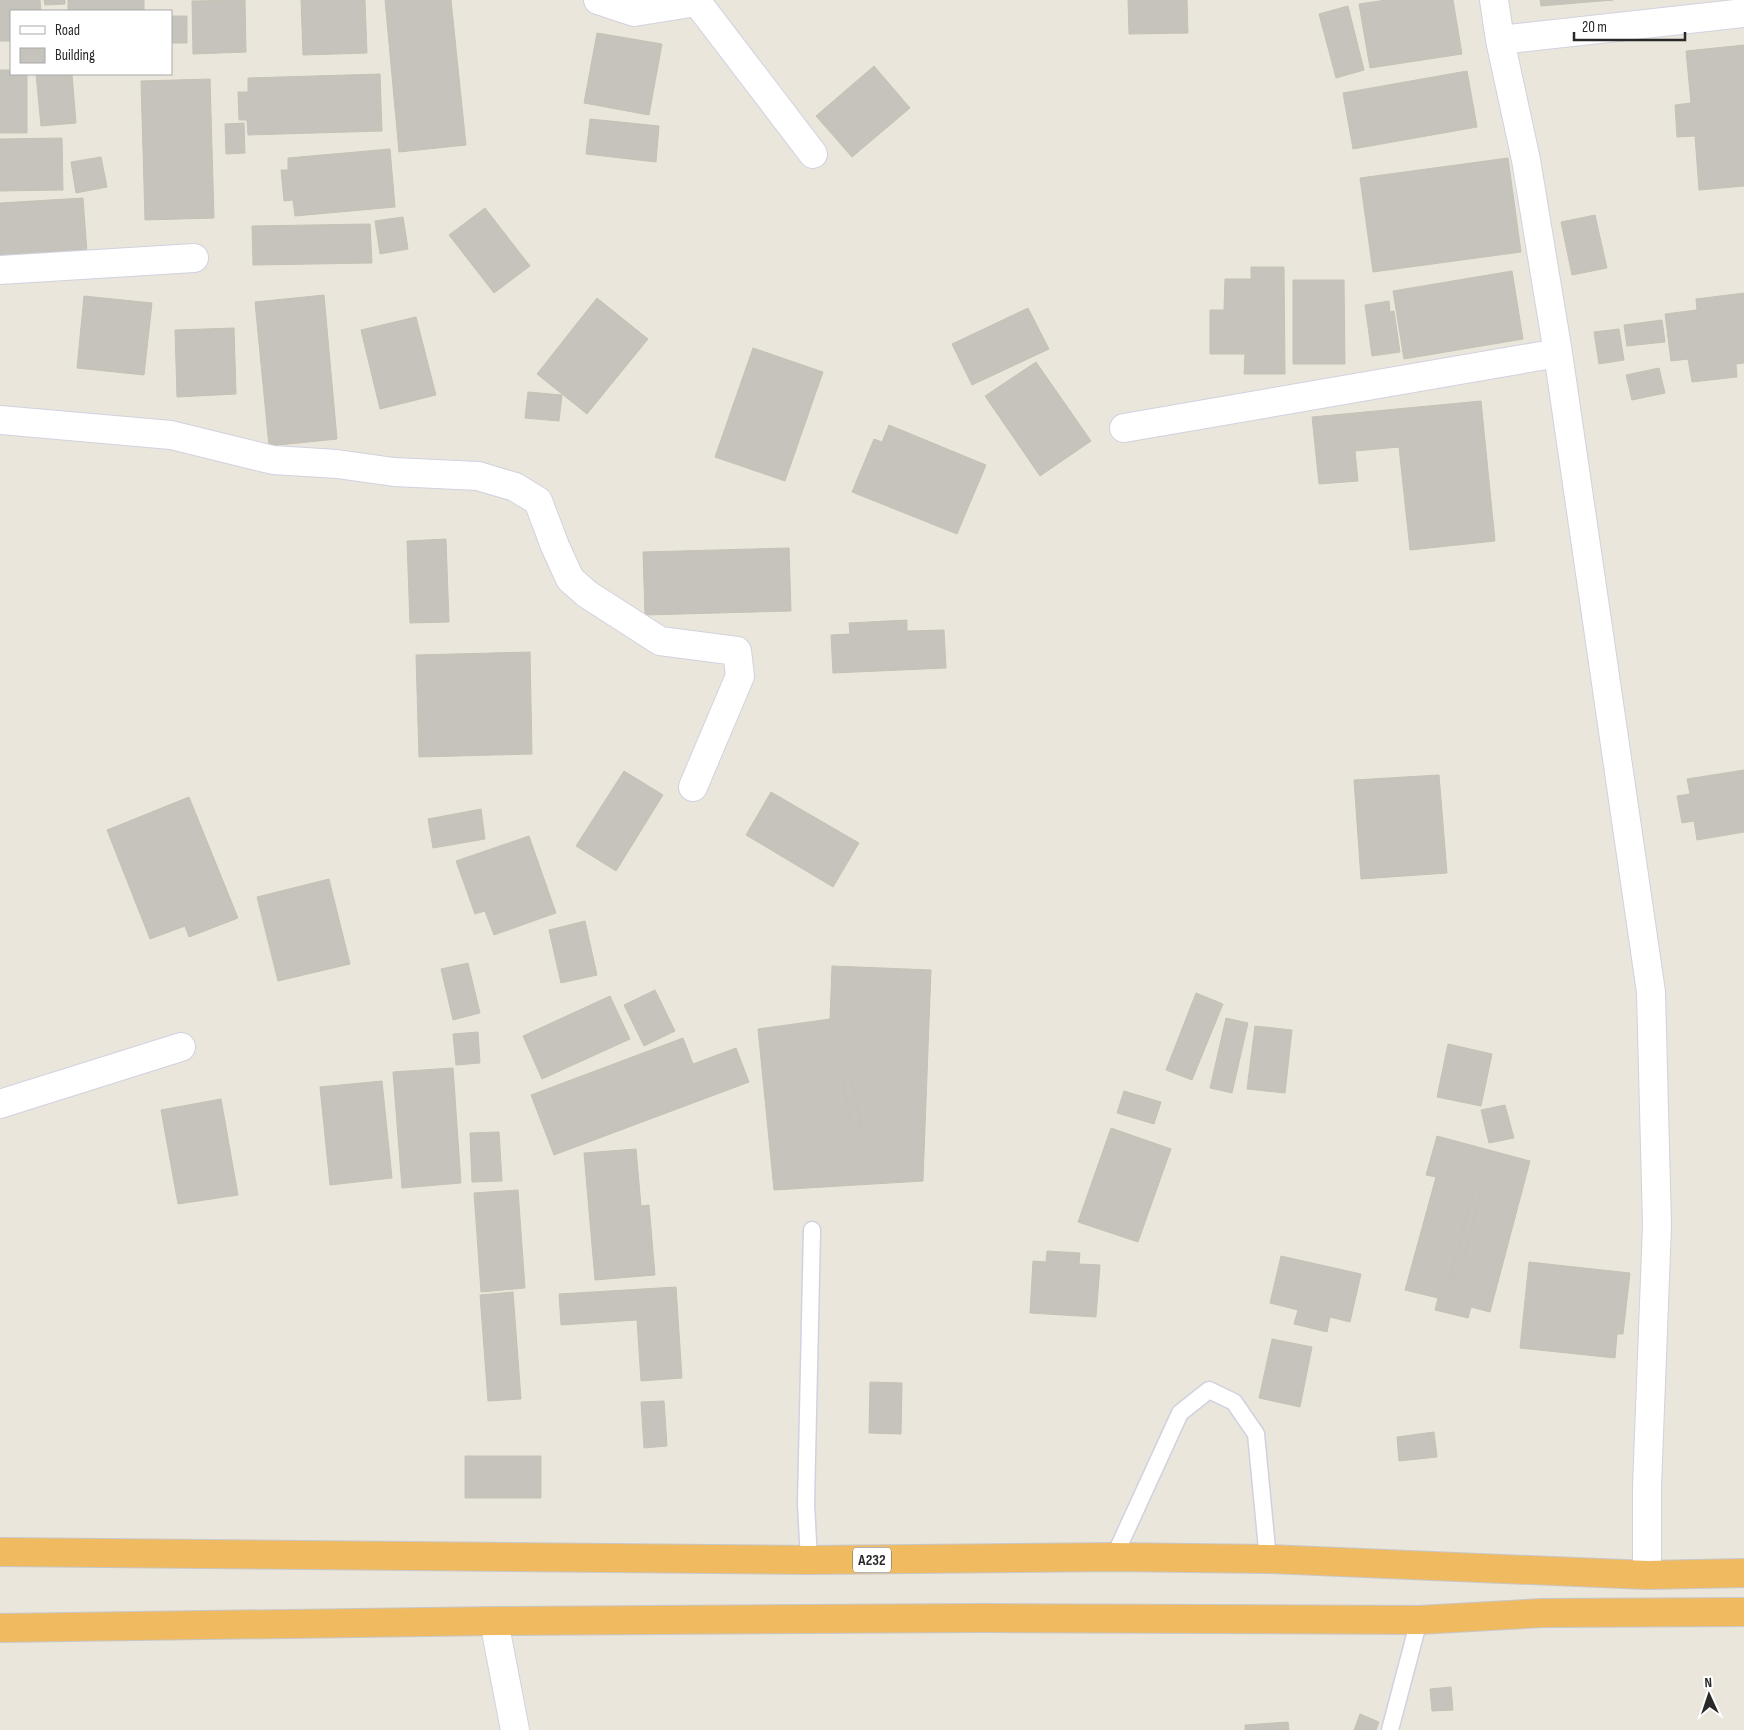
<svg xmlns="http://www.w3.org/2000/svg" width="1744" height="1730" font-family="'Sofia Sans Condensed',sans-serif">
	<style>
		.building { fill: #c5c3bb; stroke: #c5c2b5; fill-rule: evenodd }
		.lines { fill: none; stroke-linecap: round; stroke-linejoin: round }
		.lane-casing { stroke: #d1d1e0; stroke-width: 19 }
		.street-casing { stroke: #d1d1e0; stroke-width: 30 }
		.highway-casing { stroke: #c7c7c7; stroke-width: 30 }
		.lane { stroke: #fff; stroke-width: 16 }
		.street { stroke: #fff; stroke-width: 28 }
		.highway { stroke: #f0ba60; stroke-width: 28 }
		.labels { text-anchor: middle; stroke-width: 5; stroke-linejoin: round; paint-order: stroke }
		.shield { fill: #fff; stroke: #696969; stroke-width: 1 }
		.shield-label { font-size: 15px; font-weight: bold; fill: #292929 }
	</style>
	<rect width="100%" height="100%" fill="#eae6db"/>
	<path class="building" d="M0,0H40L41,11H11V41H0Z
		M44,0H65V4L45,5Z
		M68,0H144V11H68Z
		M245,0L246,52L193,54L192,1Z
		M301,0H365L367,53L303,55Z
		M385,0H451L466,145L399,152Z
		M1128,0H1187L1188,33L1129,34Z
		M1386,0H1453L1462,54L1370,68L1359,4Z
		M1540,0H1613L1541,6Z
		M1348,6L1364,70L1336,78L1319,14Z
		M171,16H187V43H171Z
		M597,33L662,44L649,115L584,103Z
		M1744,45V186L1699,190L1695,136L1677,137L1675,105L1691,103L1686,51Z
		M874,66L910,108L852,157L816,116Z
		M0,70H11V74H27V133H0Z
		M1467,71L1477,127L1353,149L1343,93Z
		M36,74H72L76,123L41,126Z
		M380,74L382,131L248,135L247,120H239L238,92H248V78Z
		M210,79L214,218L145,220L141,81Z
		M590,119L659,126L656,162L586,154Z
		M244,123L245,153L226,154L225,124Z
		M62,138L63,190L0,191V139Z
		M390,149L395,207L295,216L293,200L284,201L281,170H288V158Z
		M101,157L107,187L76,193L71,162Z
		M1508,158L1521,252L1373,272L1360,178Z
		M83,198L87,253L0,259V203Z
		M485,208L530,266L494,293L449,235Z
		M1595,215L1607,268L1572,275L1561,222Z
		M403,217L408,249L380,254L375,221Z
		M370,224L372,263L253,265L252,226Z
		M1251,267H1284L1285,374H1244L1245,354H1210V310H1224L1225,279H1251Z
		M1512,271L1523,339L1404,359L1393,291Z
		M1293,280H1344L1345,364H1293Z
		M1744,293V363L1736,364L1737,377L1692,382L1688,359L1671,361L1665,314L1697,310L1696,299Z
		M324,295L337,439L269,446L255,302Z
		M84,296L152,303L144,375L77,368Z
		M597,298L648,339L587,414L537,374Z
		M1389,301L1390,312L1394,311L1400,352L1372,356L1365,305Z
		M1028,308L1049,349L972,385L952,344Z
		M416,317L436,395L380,409L361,330Z
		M1662,320L1665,342L1627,346L1624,325Z
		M234,328L236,394L177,397L175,330Z
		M1619,329L1624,360L1599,364L1594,332Z
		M753,348L823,372L785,481L715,457Z
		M1036,362L1091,441L1040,476L985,396Z
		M1659,368L1665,393L1632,400L1626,375Z
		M528,392L562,395L559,421L525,418Z
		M1481,401L1495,541L1410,550L1399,447L1355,451L1358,481L1319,484L1312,417Z
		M889,425L986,465L957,534L852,492L874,439L882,442Z
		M446,539L449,622L410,623L407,541Z
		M789,548L791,611L645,615L643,552Z
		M907,620V631L944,630L946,668L833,673L831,635L850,634L849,623Z
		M530,652L532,754L419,757L416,655Z
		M1744,770V832L1697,840L1694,821L1682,823L1677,796L1690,794L1687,779Z
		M624,771L663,795L616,871L576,846Z
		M1439,775L1447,873L1361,879L1354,780Z
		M771,792L859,843L833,887L746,835Z
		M189,797L238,918L189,937L185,926L150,939L107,830Z
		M481,809L485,839L433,848L428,819Z
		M529,836L556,913L494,935L485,911L475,914L456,861Z
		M329,879L350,964L278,981L257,897Z
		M585,921L597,975L561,983L549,930Z
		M468,963L480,1013L453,1020L441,969Z
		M832,966L931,970L923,1181L774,1190L758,1029L830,1019ZM851,1078L862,1127L852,1129L842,1080Z
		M655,990L675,1031L644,1046L624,1005Z
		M1196,993L1223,1004L1192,1080L1166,1070Z
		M610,996L630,1039L542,1079L523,1036Z
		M1226,1018L1248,1023L1232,1093L1210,1088Z
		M1255,1026L1292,1030L1285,1093L1247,1089Z
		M478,1032L480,1063L456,1065L453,1034Z
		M683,1038L693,1064L736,1048L749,1082L554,1155L531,1095Z
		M1448,1044L1492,1054L1481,1106L1437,1097Z
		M453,1068L461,1183L402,1188L393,1072Z
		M851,1078L862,1127L852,1129L842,1080Z
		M382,1081L392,1178L330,1185L320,1087Z
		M1124,1091L1161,1102L1154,1124L1117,1113Z
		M221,1099L238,1195L178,1204L161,1110Z
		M1505,1105L1514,1138L1489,1143L1481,1110Z
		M1111,1128L1171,1149L1138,1242L1078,1222Z
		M499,1132L502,1181L472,1182L470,1133Z
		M1437,1136L1530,1161L1490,1312L1471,1307L1468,1318L1435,1310L1438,1298L1405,1290L1436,1177L1426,1175ZM1474,1187L1482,1189L1458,1280L1450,1278Z
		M636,1149L641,1206L649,1205L655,1275L595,1280L584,1153Z
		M1474,1187L1482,1189L1458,1280L1450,1278Z
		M518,1190L525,1288L481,1292L474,1193Z
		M1047,1251L1080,1253L1079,1264L1100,1265L1096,1317L1030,1313L1033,1261L1046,1262Z
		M1281,1256L1361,1274L1350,1322L1330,1317L1327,1332L1294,1324L1298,1310L1270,1303Z
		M1529,1262L1630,1273L1623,1334H1617L1615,1358L1520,1348Z
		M676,1287L682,1378L641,1381L637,1320L561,1325L559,1294Z
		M513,1292L521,1399L488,1401L480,1295Z
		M1272,1339L1312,1347L1300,1407L1259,1398Z
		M870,1382L902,1383L901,1434L869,1433Z
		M664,1401L667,1446L644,1448L641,1402Z
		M1434,1432L1437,1457L1399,1461L1397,1437Z
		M465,1456H541V1498H465Z
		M1451,1687L1453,1710L1432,1711L1430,1689Z
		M1360,1714L1379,1722L1376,1730H1354Z
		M1288,1722L1289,1730H1245V1725Z"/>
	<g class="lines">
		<g class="lane-casing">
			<path id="lane" d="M1114,1557L1180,1413L1209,1390L1234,1402L1256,1434L1268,1559
				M809,1560L806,1504L812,1230
				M1390,1730L1419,1620"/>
		</g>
		<g class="street-casing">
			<path id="street" d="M598,0L634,12L697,2L813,154
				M1494,0L1500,40L1526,160L1558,353L1651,992L1657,1225L1647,1487V1575
				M1500,40L1744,13
				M0,270L194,258
				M0,420L171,435L273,460L337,464L394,472L478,476L515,487L538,501L555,546L570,579L587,594L660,641L737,651L740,676L693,787
				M1124,428L1558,353
				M0,1104L181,1047
				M494,1621L515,1730"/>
		</g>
		<g class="highway-casing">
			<path id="highway" d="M0,1552L809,1560L1114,1557L1268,1559L1647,1575L1744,1573
				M0,1628L494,1621L986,1618L1419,1620L1542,1613L1744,1612"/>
		</g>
		<use href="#lane" class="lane"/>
		<use href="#street" class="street"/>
		<use href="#highway" class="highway"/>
	</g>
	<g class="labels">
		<rect class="shield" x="853" y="1547.5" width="38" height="25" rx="4"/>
		<g class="shield-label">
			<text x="872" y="1565">A232</text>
		</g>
	</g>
	<rect x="10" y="10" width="162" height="65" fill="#ffffff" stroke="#a9a9a9"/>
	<rect x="20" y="26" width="25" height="8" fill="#ffffff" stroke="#a9a9a9"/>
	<text x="55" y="35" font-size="15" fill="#292929">Road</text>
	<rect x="20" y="48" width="25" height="15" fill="#c5c3bb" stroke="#a9a9a9"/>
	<text x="55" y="60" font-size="15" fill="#292929">Building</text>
	<g transform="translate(1709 1695) rotate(357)" stroke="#ffffff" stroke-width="4" paint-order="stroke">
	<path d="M0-4L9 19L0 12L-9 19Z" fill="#292929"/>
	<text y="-8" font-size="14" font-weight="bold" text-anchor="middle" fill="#292929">N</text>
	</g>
	<path d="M1574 32v8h111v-8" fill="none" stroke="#292929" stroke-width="2.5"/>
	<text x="1582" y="32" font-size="15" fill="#292929" stroke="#ffffff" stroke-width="4" paint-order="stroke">20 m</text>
</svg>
